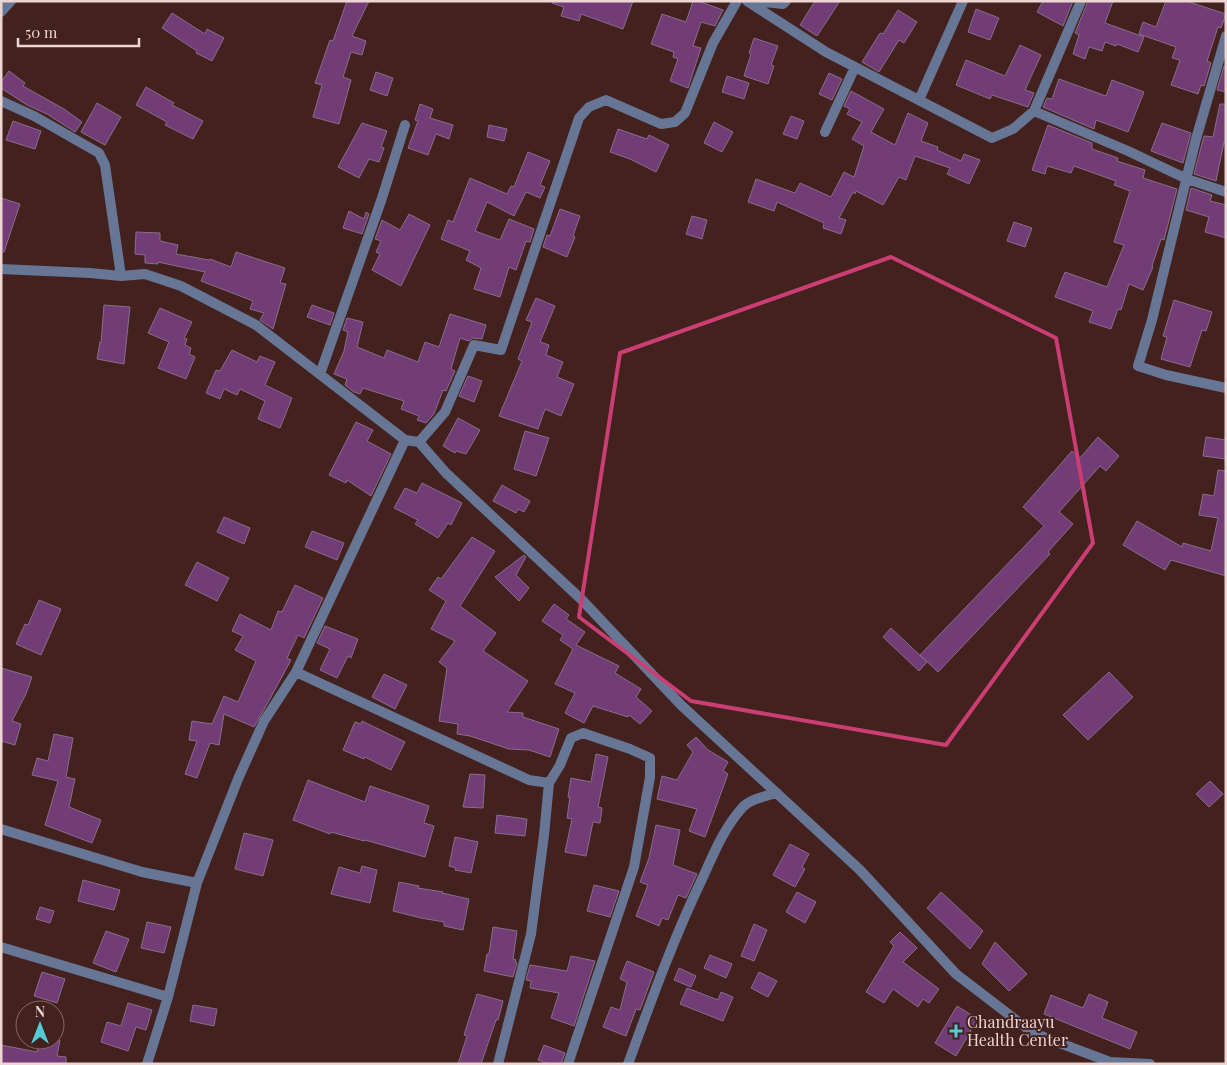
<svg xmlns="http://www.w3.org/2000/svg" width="1227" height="1065" font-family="'Playfair Display',serif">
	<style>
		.building { fill: #723c77; stroke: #876e89 }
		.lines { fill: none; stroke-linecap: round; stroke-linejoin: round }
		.minor { stroke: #677694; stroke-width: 10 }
		.marked { fill: none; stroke: #ca3e73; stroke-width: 4; stroke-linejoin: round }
		.poi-dot { fill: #52cbd7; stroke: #42211f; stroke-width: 2 }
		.labels { text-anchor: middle; stroke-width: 4; stroke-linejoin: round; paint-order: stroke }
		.poi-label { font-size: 16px; fill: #ecd5d3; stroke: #42211f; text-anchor: start }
	</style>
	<rect width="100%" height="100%" fill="#42211f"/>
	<path class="building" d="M347,1H369L352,36L366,41L362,55L351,52L343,77L351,80L339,124L313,117L322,85L315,83L330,40L333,41Z
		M552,1H633L623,29L581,14L579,21L561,16L564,7L552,3Z
		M693,1H698L723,10L715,26L701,22L693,46L701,48L688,88L670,81L678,59L673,57L674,52L651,44L662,14L686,22Z
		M815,1H840L817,36L800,25Z
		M1043,1H1073L1063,26L1037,12Z
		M1088,1H1113L1105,23L1144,37L1138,52L1117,44L1116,46L1105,42L1102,51L1089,47L1085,59L1073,54L1079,35L1075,33Z
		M1166,1H1186L1226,14L1221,28L1218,27L1207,61L1211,63L1204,86L1201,85L1198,94L1171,85L1180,60L1172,58L1176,47L1139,34L1143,22L1156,27Z
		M976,9L999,18L990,40L968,32Z
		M898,10L917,22L904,43L899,40L879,72L862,62L880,33L883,34Z
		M172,13L205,34L207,29L224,38L212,61L196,53L197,51L162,28Z
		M754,38L778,46L771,65L774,66L768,84L744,76L751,54L749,53Z
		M1020,45L1041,55L1025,90L1034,93L1028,107L992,95L990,99L956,85L966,60L1005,76Z
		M1224,66L1226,67V92L1217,90Z
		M9,71L25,83L23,86L64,109L82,122L75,132L47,114L27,105L1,88V82Z
		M376,72L393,78L387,96L370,90Z
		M829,73L842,79L832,100L819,94Z
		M727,76L749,83L744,99L722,92Z
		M1059,79L1106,96L1112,80L1144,92L1128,132L1096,120L1094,129L1043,107L1047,98L1052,99Z
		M146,87L174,103L172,105L203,121L193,139L165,125L167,122L136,105Z
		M851,91L884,109L871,132L895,145L908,113L928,123L921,141L938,147L937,150L961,161L964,154L980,160L969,184L947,174L950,168L915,156L906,180L899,177L883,205L856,191L855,194L853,192L839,218L846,220L841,234L823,228L824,223L777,202L774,211L748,202L756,179L795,193L800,183L831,197L844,172L854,177L864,146L852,139L862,122L847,114L850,109L844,106Z
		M97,103L121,117L105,145L81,132Z
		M420,104L433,109L430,118L453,125L449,139L436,134L428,155L408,148L418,121L415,120Z
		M1220,104H1226V142H1224L1216,181L1194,174L1204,136L1213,137Z
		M791,116L804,121L797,139L783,134Z
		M13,121L41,131L35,149L6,140Z
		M714,122L733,132L722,152L704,143Z
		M362,123L387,131L381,147L384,148L379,162L369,159L359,178L338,167Z
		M1162,123L1191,133L1183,163L1151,151Z
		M489,125L507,129L504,141L487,137Z
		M1048,125L1092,143V149L1118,158L1117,161L1145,170L1143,178L1177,189L1164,240L1161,239L1152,266L1153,267L1143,290L1129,284L1121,310L1118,309L1111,329L1089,322L1093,311L1055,297L1065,272L1107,287L1124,245L1114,242L1130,191L1114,185L1116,181L1074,166L1071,173L1047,166L1045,174L1032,170Z
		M618,129L647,139L649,135L669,145L656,172L630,159L610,152Z
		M528,152L550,161L540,185L545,187L540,198L526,192L514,216L487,202L475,231L500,240L509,219L534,229L530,242L526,241L516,270L509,267L500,297L474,289L481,268L466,260L470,251L441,239L448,220L453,222L470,178L507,194L511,186L514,187Z
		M1191,188L1212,195L1210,201L1226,205V238L1205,232L1209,217L1186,210Z
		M1,198L20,204L4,252H1Z
		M560,209L580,216L573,236L575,237L567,257L543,247L547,235L550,236Z
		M349,211L364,219L366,212L369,214L362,234L343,228Z
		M409,214L430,225L401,286L372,270L380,254L376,252L381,241L375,239L382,220L400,230Z
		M692,216L707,220L702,239L686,234Z
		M1014,222L1032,228L1025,247L1007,241Z
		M136,232L160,233V241L178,245L176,254L209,260L210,259L231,267L236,252L285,268L280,283L286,284L273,329L260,320L264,313L250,309L253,301L201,281L205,272L158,262V264L145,263V255L135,254Z
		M536,298L555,306L540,342L549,345L546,355L563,362L557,377L574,384L561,416L545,409L538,429L499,416L522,361L518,359L532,322L526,320Z
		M1174,300L1212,312L1206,331L1202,330L1190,367L1161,359L1167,337L1163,336Z
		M104,305L130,307L124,364L97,359L100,342L101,343Z
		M312,305L334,313L330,325L307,317Z
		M160,308L192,322L184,338L187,339L185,345L191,348L189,354L195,357L186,379L158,368L169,342L148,333Z
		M450,314L486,325L482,339L473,338L469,341L460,338L451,369L455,371L446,391L443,390L434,414L426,423L417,420L419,416L401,409L404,401L363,388L360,394L354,392L345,385L347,379L334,374L344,351L348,332L343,330L347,318L363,322L357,347L384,358L387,350L418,362L425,342L439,347Z
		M232,350L257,362L260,356L275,362L265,385L292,398L280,428L258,419L265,401L240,389L237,395L224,389L220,399L206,393L216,370L220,371Z
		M468,376L482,381L474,402L459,396Z
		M458,418L480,430L466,454L456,451L455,453L443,446Z
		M356,422L373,430L367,441L391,454L371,496L347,480L346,483L329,475Z
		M525,431L549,438L536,476L514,469Z
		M1098,437L1119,456L1106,471L1100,466L1059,512L1073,524L1048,552L1050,554L938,672L920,655L1044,526L1023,507L1072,451L1080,458Z
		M1206,437L1226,440V459L1203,456Z
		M1218,470L1226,471V576L1171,560L1165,570L1123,545L1137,521L1182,547L1183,543L1211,551L1218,518L1199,515L1203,494L1214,496Z
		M422,483L462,503L451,525L448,523L438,538L415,524L418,520L394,508L405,488L417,493Z
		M502,485L530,501L524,512L518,509L516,513L493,501Z
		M224,517L250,528L244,544L217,532Z
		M312,531L344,543L337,560L305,547Z
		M472,537L495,551L460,606L496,633L483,651L528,681L507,712L523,713V717L559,729L550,757L529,750L509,749L470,736L457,734L458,724L439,721L447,668L439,662L455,641L431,629L446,601L429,590L438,577L441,579Z
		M524,555L526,557L516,575L529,588L519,601L495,577Z
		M197,562L229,578L217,601L185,585Z
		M295,585L323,598L304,638L298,635L287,658L291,660L271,697L254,727L224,714L219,745L210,743L197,778L185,774L197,741L189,740L192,721L212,724L224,696L238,702L256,661L235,650L243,636L232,631L240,614L271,630L278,611L282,612Z
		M39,600L61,609L41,655L16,644L25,624L28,625Z
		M554,604L569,615L566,619L585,632L576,645L619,666L615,673L641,689L636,697L652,711L640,724L629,715L628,717L593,706L584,723L565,713L575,693L555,684L573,649L560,640L563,635L542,621Z
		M325,626L358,639L351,658L348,656L337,678L320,670L330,649L317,643Z
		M891,628L927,662L919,671L883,637Z
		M1,668L32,677L26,694L12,721L21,724L15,745L1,741Z
		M1109,672L1133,697L1088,740L1063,715Z
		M384,674L407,685L395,709L372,697Z
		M362,721L405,742L391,770L365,757L364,759L343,750L355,722L361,724Z
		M54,734L73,738L66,777L75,779L69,807L101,820L92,843L45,825L58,781L32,775L37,758L48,761Z
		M696,737L708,750L728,762L723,771L728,774L705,837L689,831L697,809L657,799L662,776L677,780L693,752L687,745Z
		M596,754L608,757L598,807L602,808L600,823L593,822L586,856L565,852L572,819L567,818L570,797H568L571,778L591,782Z
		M470,774L485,775L483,808L463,807Z
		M308,780L365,802L370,786L429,806L424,823L434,826L425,857L365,840L364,841L331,832L330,834L293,820Z
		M1210,781L1223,794L1209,807L1196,794Z
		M497,815L527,819L525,836L495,833Z
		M656,825L680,830L673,865L697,874L686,898L678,895L668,920L662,918L659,926L636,916L648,885L640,882L649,858Z
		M244,833L273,840L263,876L235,869Z
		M455,837L478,842L471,873L455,870L456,868L449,866Z
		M790,844L809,854L802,867L805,869L795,887L773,875Z
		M362,866L377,870L370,903L331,894L339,867L360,873Z
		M83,880L120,890L114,910L78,901Z
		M399,882L419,886L418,888L443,892L442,893L469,899L463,930L444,926V922L421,918L393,911Z
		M594,885L619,891L610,917L587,911Z
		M797,892L816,902L805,923L786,912Z
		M941,892L983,931L970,949L927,908Z
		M40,907L54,911L50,923L36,919Z
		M147,922L171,927L164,953L141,948Z
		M754,924L767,930L754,961L741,956Z
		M493,927L517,931L513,959L516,960L515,962L517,963L513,977L484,971L487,954H489Z
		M106,931L129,939L116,972L93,963Z
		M900,932L917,948L903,962L939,989L929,1003L923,999L918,1007L893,989L884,1003L866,992L894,946L890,942Z
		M995,942L1027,974L1009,991L982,964Z
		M710,955L732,964L726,978L704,968Z
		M571,956L595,961L574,1026L551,1018L559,993L530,988L531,981L526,980L530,965L567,971Z
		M627,961L654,972L640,1010L636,1009L626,1036L603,1027L611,1007L620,1010L627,982L620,979Z
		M679,968L696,976L691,987L674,980Z
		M42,972L65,979L57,1003L34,996Z
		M759,972L777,981L768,997L751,988Z
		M687,988L718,1000L721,992L733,997L723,1021L680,1004Z
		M477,994L503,1001L498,1020H496L481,1064H458L467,1036L464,1035Z
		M1089,994L1108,1002L1102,1018L1137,1032L1130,1049L1044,1014L1051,995L1083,1008Z
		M128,1003L152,1010L146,1030L136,1027L128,1051L101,1042L107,1022L121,1026Z
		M193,1005L217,1009L214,1026L190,1021Z
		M957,1006L978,1019L956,1056L935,1043Z
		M40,1040H60L57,1056L66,1057V1064H1V1045L37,1052Z
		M544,1045L565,1053L561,1064H549L538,1060Z"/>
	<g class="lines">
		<path class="minor" d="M747,1L826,52L992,138L1013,129L1034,111L1128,151L1187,179L1226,192
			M755,1L783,4L786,1
			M1,12L11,1
			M1226,36L1196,139L1152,320L1138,366L1166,375L1226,388
			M919,100L963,1
			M1,101L34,116L99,153L105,165L121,276
			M1034,111L1081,1
			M825,132L855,67
			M1,269L90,273L121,276L145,274L181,286L256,325L405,440L419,442L446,473L582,600L681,705L860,870L956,974L1033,1033L1110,1062L1150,1064
			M320,374L381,201L405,125
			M419,442L445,412L474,345L501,350L579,118L589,107L606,100L661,124L675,122L685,113L713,43L737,1
			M296,672L405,440
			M1,829L142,872L197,883L168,997L147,1064
			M197,883L238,779L264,721L296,672L529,780L549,783L560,765L571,738L583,733L630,749L650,758V777L634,867L568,1064
			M1,947L168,997
			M498,1064L531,934L544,835L549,783
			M628,1064C651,1001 674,937 703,877C714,853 724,828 742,808C750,799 766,796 777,793"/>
	</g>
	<path class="marked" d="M891,257L1056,338L1093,543L946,745L691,701L579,617L620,353Z"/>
	<path class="poi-dot" d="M953.5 1023.5h5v5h5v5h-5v5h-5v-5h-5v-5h5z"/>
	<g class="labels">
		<g class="poi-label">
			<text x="967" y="1028">Chandraayu<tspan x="967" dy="18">Health Center</tspan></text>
		</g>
	</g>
	<rect width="1227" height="1065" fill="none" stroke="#ecd5d3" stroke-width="5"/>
	<g transform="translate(40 1025)"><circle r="24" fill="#42211f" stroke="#866967"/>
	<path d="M0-4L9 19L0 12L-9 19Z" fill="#52cbd7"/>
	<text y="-8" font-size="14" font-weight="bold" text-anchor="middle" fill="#ecd5d3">N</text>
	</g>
	<path d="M18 38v8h121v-8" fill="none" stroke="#ecd5d3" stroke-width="2.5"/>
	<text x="25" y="38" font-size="15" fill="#ecd5d3" stroke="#42211f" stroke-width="4" paint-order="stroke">50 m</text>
</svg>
